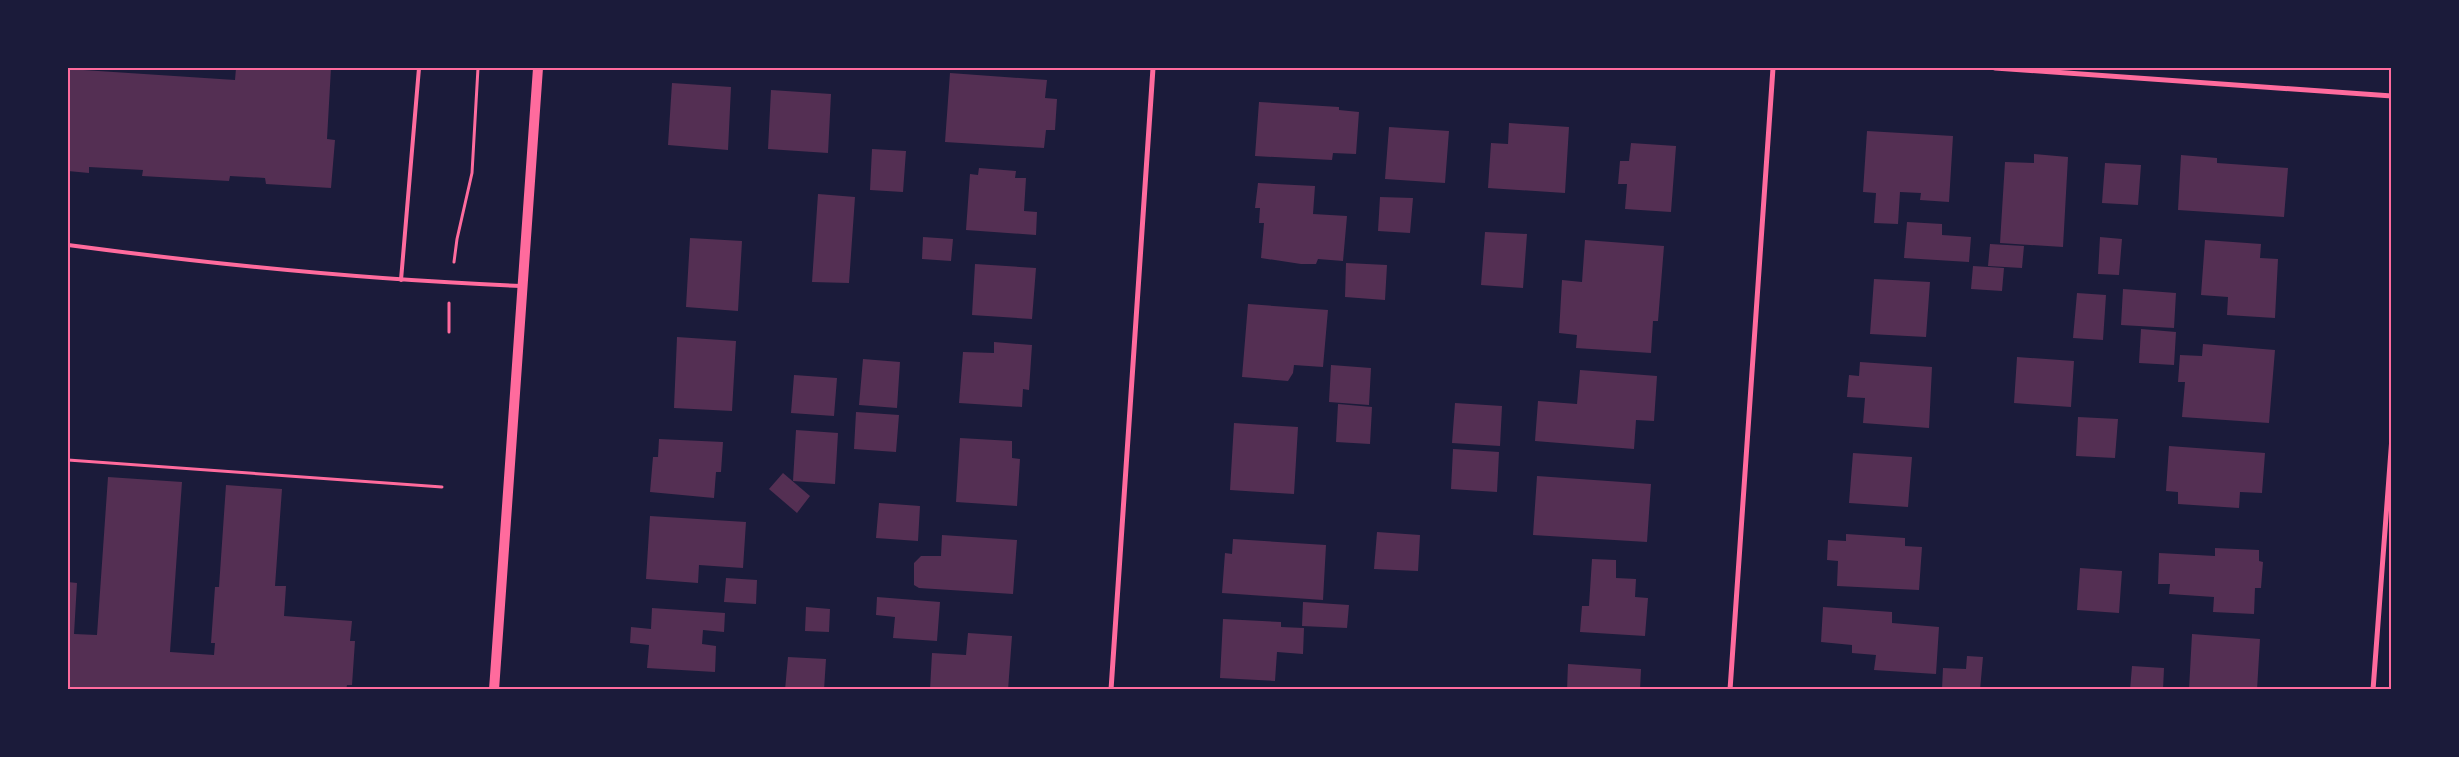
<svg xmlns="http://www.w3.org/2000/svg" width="2459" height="757" font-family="'PT Sans Narrow',sans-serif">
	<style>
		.building { fill: #542f53 }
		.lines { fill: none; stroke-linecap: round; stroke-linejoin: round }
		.path { stroke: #ff6b9d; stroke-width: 3 }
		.service { stroke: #ff6b9d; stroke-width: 4 }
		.minor { stroke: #ff6b9d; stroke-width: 5 }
		.secondary { stroke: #ff6b9d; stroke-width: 10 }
		.neatline { fill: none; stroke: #ff6b9d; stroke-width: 2 }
	</style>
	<rect width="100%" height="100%" fill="#1b1b3a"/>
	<path class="building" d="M236,68H331L327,139L335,140L331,188L266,184L265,178L230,176L229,181L142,176L143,170L89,167V173L68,171V69L235,80Z
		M950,73L1047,80L1045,98L1057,99L1055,130H1046L1044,148L945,142Z
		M672,83L731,87L728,150L668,145Z
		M771,90L831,94L828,153L768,149Z
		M1259,102L1339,107V110L1359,112L1356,154L1333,153L1332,160L1255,156Z
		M1509,123L1569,127L1565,193L1488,188L1491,143L1508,144Z
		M1389,127L1449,131L1445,183L1385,179Z
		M1867,131L1953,136L1949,202L1920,200L1921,193L1900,192L1898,224L1874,223L1876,193L1863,192Z
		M1631,143L1676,146L1671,212L1625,209L1627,184H1618L1620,161H1629Z
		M872,149L906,151L903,192L870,190Z
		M2034,154L2068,157L2063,247L2000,243L2005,162L2034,163Z
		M2181,155L2217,158V163L2288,168L2284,217L2178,210Z
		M2105,163L2141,165L2138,205L2102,203Z
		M979,168L1016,171L1015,178H1026L1024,211L1037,212L1036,235L966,230L970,174L978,175Z
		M1258,183L1315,186L1313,214L1347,216L1343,261L1318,259L1316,264H1301L1261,258L1264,223H1259L1260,208H1255Z
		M818,194L855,197L849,283L812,282Z
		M1380,197L1413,198L1410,233L1378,231Z
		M1907,222L1942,224V235L1971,237L1969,262L1904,258Z
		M1485,232L1527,234L1523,288L1481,285Z
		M923,237L953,239L951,261L922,259Z
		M2100,237L2122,239L2119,275L2098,274Z
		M690,238L742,241L738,311L686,307Z
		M1585,240L1664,246L1658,321H1653L1651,353L1576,348L1577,335L1559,333L1562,280L1582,282Z
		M2205,240L2261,244L2260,258L2278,259L2275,318L2227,315L2228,297L2201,295Z
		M1990,244L2024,246L2022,268L1988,266Z
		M1346,263L1387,265L1385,300L1345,297Z
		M975,264L1036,268L1032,319L972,315Z
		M1973,266L2004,268L2002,291L1971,289Z
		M1874,279L1930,282L1926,337L1870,334Z
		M2123,289L2176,293L2174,328L2121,325Z
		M2077,293L2106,295L2103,340L2073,338Z
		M1248,304L1328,310L1323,367L1294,365L1293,373L1288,381L1242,377Z
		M2141,329L2176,332L2174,365L2139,363Z
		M677,337L736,341L732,411L674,408Z
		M994,342L1032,345L1029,390L1023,389L1022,407L959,403L963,352L994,353Z
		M2203,344L2275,350L2269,423L2182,417L2185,382H2178L2180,355L2202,356Z
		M2017,357L2074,361L2071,407L2014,403Z
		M863,359L900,362L897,408L859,405Z
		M1860,362L1932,367L1929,428L1863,423L1865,398L1847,397L1849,375L1859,376Z
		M1331,365L1371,368L1369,405L1329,402Z
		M1580,370L1657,376L1654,421L1636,420L1634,449L1535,441L1538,401L1577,404Z
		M794,375L837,378L834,416L791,413Z
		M1455,403L1502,406L1500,446L1452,443Z
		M1338,404L1372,407L1370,444L1336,442Z
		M856,412L899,415L896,452L854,449Z
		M2078,417L2118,419L2115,458L2076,456Z
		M1234,423L1298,427L1294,494L1230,490Z
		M796,430L838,433L835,484L793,481Z
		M960,438L1012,441V458L1020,459L1017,506L956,502Z
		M659,439L723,442L721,472H716L714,498L650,492L653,457H658Z
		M2169,446L2265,453L2262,493L2240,492L2239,508L2178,504V492L2166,491Z
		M1453,449L1499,452L1497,492L1451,489Z
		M1853,453L1912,457L1908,507L1849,503Z
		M783,473L810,496L797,513L769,489Z
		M1537,476L1651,484L1647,542L1533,535Z
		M108,477L182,482L170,652L214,655L215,643H211L215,587H219L226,485L282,489L275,586H286L284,616L352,621L350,641H355L352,685H347L346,690H68V582L77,583L74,634L97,635Z
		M879,503L920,506L918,541L876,538Z
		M650,516L746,522L743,568L699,565L698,583L646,579Z
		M1377,532L1420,535L1418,571L1374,569Z
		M1846,534L1905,538V546L1922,547L1919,590L1837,586L1838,561L1827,560L1828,540L1846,541Z
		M942,535L1017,540L1013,594L919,588L914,585V563L921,556H941Z
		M1233,539L1326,545L1323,600L1222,593L1225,553L1232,554Z
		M2215,548L2259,550V561L2263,562L2261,588H2255L2254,614L2213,612L2214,597L2169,594L2170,584H2158L2159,553L2215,556Z
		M1592,559L1616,560V578L1636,579L1635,597L1648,598L1645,636L1580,632L1582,606H1589Z
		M2080,568L2122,571L2119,613L2077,610Z
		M726,578L757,580L756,604L724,602Z
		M877,597L940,602L937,641L893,638L895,617L876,615Z
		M1303,602L1349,605L1347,628L1302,626Z
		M806,607L830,609L829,632L805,631Z
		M1823,607L1892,612V623L1939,627L1936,674L1874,670L1876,655L1852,653V645L1821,642Z
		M652,608L725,613L724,632L703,630L702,644L716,646L715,672L647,668L649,645L630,643L631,627L651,629Z
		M1223,619L1281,622V627L1304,628L1303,654L1277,652L1275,681L1220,678Z
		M968,633L1012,636L1008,690H930L932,653L966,655Z
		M2192,634L2260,639L2257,690H2189Z
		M1967,656L1983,657L1980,690L1942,689L1943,668L1966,669Z
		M788,657L826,659L824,690H785Z
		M1568,664L1641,669L1640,690H1567Z
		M2132,666L2164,668L2163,690H2130Z"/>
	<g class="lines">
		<path class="path" d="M454,262L457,239L472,173L478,68
			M449,303V332
			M68,460L442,487"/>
		<path class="service" d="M68,245C218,265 369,280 521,286
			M401,280L419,68"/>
		<path class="minor" d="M1995,68L2392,96
			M1111,690L1153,68
			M1730,690L1773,68
			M2373,690L2392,437"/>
		<path class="secondary" d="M494,690L538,68"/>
	</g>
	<rect width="2459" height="757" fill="none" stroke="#1b1b3a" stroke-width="138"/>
	<rect x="69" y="69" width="2321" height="619" class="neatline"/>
</svg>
